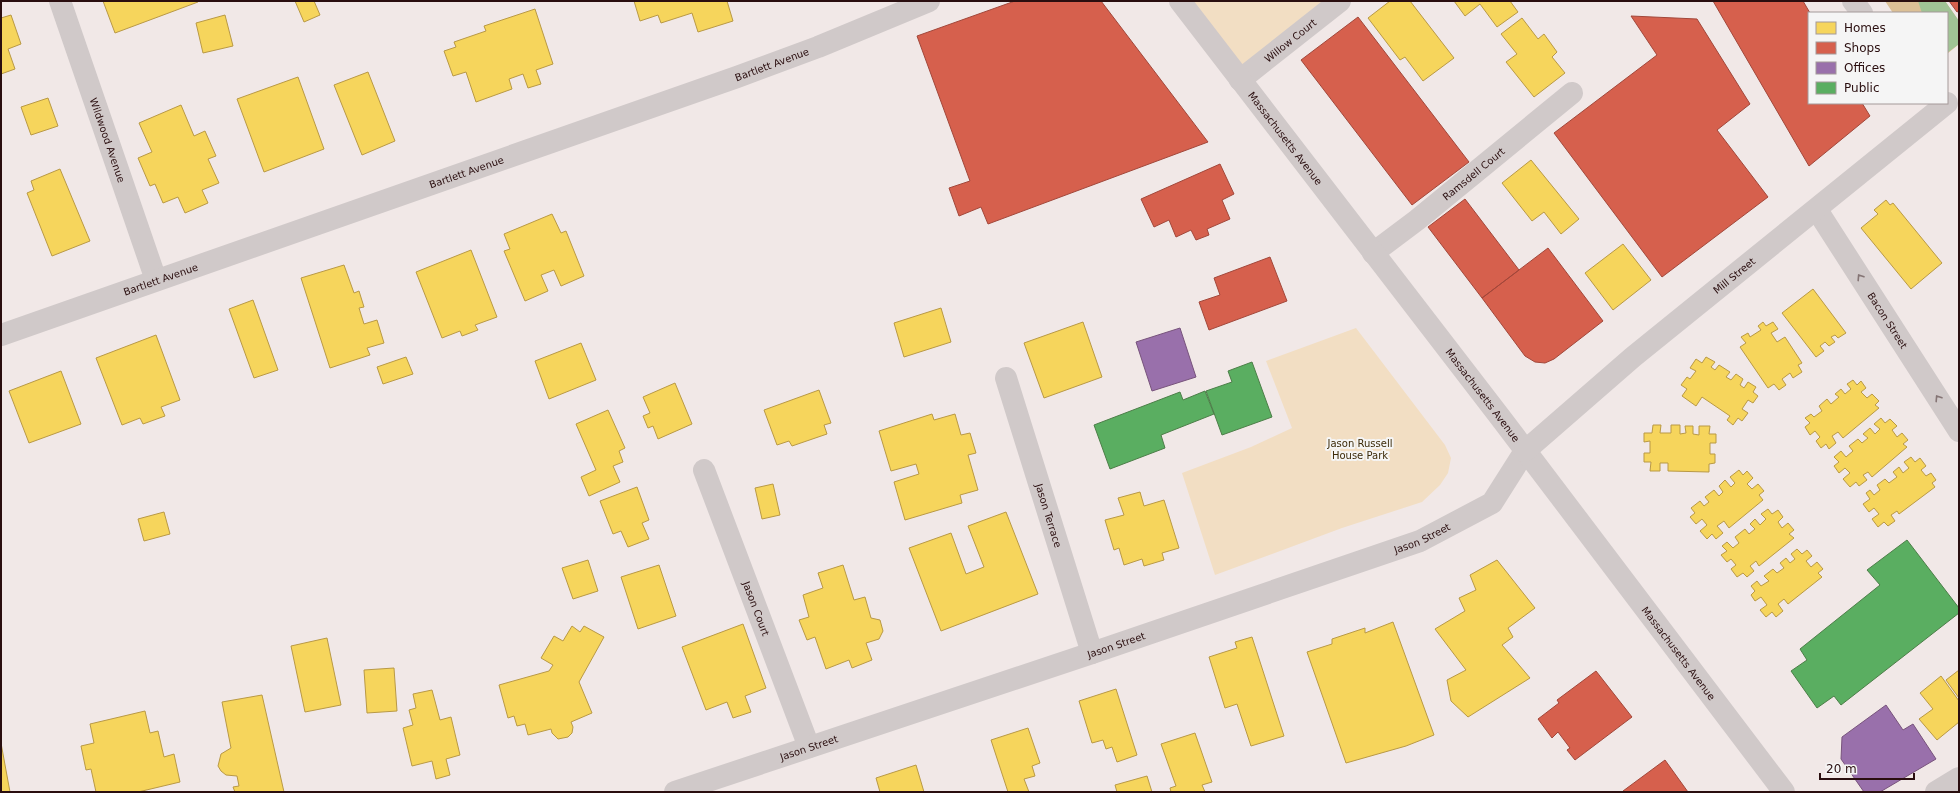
<svg xmlns="http://www.w3.org/2000/svg" width="1960" height="793" font-family="'DejaVu Sans',sans-serif">
	<style>
		.green { fill: #f2dec3 }
		.forest { fill: #dcc096 }
		.water { fill: #a0c395 }
		.homes { fill: #f6d55c; stroke: #b99945 }
		.shops { fill: #d6604d; stroke: #a2473a }
		.offices { fill: #9970ab; stroke: #78537c }
		.public { fill: #5aae61; stroke: #4c7e48 }
		.lines { fill: none; stroke-linecap: round; stroke-linejoin: round }
		.minor { stroke: #d0c9c9; stroke-width: 22 }
		.major { stroke: #d0c9c9; stroke-width: 22 }
		.oneway { stroke: #857575 }
		.labels { text-anchor: middle; stroke-width: 4; stroke-linejoin: round; paint-order: stroke }
		.street-label { font-size: 10px; fill: #2a0e0f; stroke: #f5f5f5 }
		.park-label { font-size: 10px; fill: #3c2a08; stroke: #f5f5f5 }
	</style>
	<rect width="100%" height="100%" fill="#f1e8e7"/>
	<path class="green" d="M1180,1H1340L1240,80Z
		M1356,328L1445,445L1451,458L1448,473L1440,485L1422,502L1342,528L1215,575L1182,473L1251,447L1292,428L1266,361Z"/>
	<path class="forest" d="M1885,1H1945L1959,21V44L1947,54V13H1893Z"/>
	<path class="water" d="M1918,1H1945L1959,21V44L1947,53V13H1922Z"/>
	<path class="homes" d="M103,1H197L198,2L115,33Z
		M295,1H314L320,15L304,22Z
		M634,1H727L733,21L698,32L692,13L661,23L658,15L640,21Z
		M1390,1H1410L1454,58L1423,81L1405,57L1400,60L1368,18Z
		M1454,1H1510L1518,12L1497,27L1480,4L1465,16Z
		M535,9L553,64L536,70L541,84L528,88L523,74L509,79L512,89L476,102L466,72L453,76L444,51L456,47L454,42L486,31L484,26Z
		M11,15L21,44L8,49L15,69L1,74V18Z
		M225,15L233,46L203,53L196,23Z
		M1522,18L1538,39L1544,34L1557,52L1552,57L1565,73L1534,97L1506,62L1517,54L1501,34Z
		M368,72L395,141L362,155L334,85Z
		M298,77L324,149L264,172L237,99Z
		M48,98L58,126L31,135L21,107Z
		M181,105L194,136L205,131L216,156L208,159L219,183L202,190L208,203L185,213L178,197L163,203L155,184L150,186L138,158L152,152L139,123Z
		M1531,160L1579,219L1561,234L1544,212L1532,221L1502,183Z
		M60,169L90,241L52,256L27,193L34,190L31,181Z
		M1886,200L1890,205L1893,203L1942,263L1911,289L1861,228L1878,214L1874,210Z
		M552,214L561,233L566,231L584,276L561,286L554,270L541,275L548,291L525,301L504,251L510,249L504,234Z
		M1623,244L1651,280L1613,310L1585,273Z
		M471,250L497,317L475,325L478,330L462,336L460,331L442,338L416,272Z
		M344,265L354,293L359,291L364,307L359,308L364,324L377,320L384,343L367,348L370,355L330,368L301,278Z
		M1813,289L1846,333L1838,338L1835,335L1831,337L1835,342L1829,346L1825,342L1820,346L1824,351L1816,357L1782,313Z
		M253,300L278,370L254,378L229,309Z
		M941,308L951,342L904,357L894,323Z
		M1083,322L1102,377L1044,398L1024,343Z
		M1763,322L1766,326L1773,322L1778,329L1771,333L1777,342L1785,337L1802,363L1798,365L1802,372L1793,378L1790,373L1782,379L1786,385L1779,390L1774,384L1768,388L1740,347L1746,343L1741,337L1748,333L1750,337L1761,330L1758,326Z
		M156,335L180,400L161,407L165,416L143,424L140,418L122,425L96,358Z
		M581,343L596,380L549,399L535,361Z
		M406,357L413,374L383,384L377,367Z
		M1706,357L1715,362L1711,367L1715,370L1719,365L1730,372L1726,377L1731,380L1736,374L1743,379L1740,385L1744,388L1748,382L1756,387L1753,392L1758,396L1753,403L1748,400L1742,409L1748,413L1742,421L1738,418L1733,425L1727,420L1730,416L1702,397L1696,406L1682,396L1687,389L1681,385L1687,377L1690,379L1696,371L1690,368L1696,359L1702,363Z
		M61,371L81,424L29,443L9,391Z
		M1853,380L1857,385L1861,381L1866,388L1861,392L1867,398L1872,394L1879,401L1875,405L1879,408L1843,438L1838,432L1832,436L1836,443L1829,449L1826,444L1821,448L1816,441L1820,437L1815,431L1810,435L1805,427L1810,423L1805,418L1811,414L1814,417L1822,411L1819,406L1827,399L1831,404L1839,397L1835,394L1841,389L1845,394L1851,389L1847,384Z
		M675,383L692,424L658,439L653,426L648,428L643,416L650,413L643,397Z
		M819,390L831,423L824,425L827,434L792,446L789,441L777,445L764,410Z
		M608,410L625,448L619,451L623,462L613,466L620,482L589,496L581,477L596,470L576,424Z
		M932,414L934,420L955,414L961,435L970,433L976,453L968,455L978,490L960,495L962,503L905,520L894,482L919,474L916,464L891,471L879,431Z
		M1881,418L1885,423L1890,419L1897,426L1892,430L1897,437L1902,433L1908,440L1903,444L1907,447L1872,477L1868,472L1863,475L1867,480L1859,486L1856,482L1850,487L1843,479L1850,473L1845,468L1839,473L1834,466L1839,462L1834,457L1841,451L1846,457L1853,451L1849,446L1858,439L1862,443L1868,438L1863,434L1870,428L1875,434L1880,429L1874,424Z
		M1653,425H1661L1660,433H1671V425H1680V434L1686,433L1685,426H1693V434L1699,435V426H1710L1709,434H1716V443H1710V454H1715V463L1709,464V472L1668,471V463H1660V471H1650L1651,462H1644V453H1650V441L1644,442V433H1652Z
		M1911,457L1915,462L1920,458L1926,466L1921,470L1926,476L1931,473L1936,480L1932,483L1935,487L1899,514L1897,511L1891,515L1895,521L1888,526L1884,522L1878,527L1872,519L1879,514L1874,508L1869,512L1863,504L1870,499L1866,493L1870,490L1874,495L1880,490L1877,485L1885,479L1889,483L1897,477L1893,472L1899,467L1903,473L1909,468L1904,462Z
		M1739,470L1743,475L1747,471L1753,478L1747,484L1752,489L1758,484L1764,491L1759,495L1763,500L1729,528L1724,521L1717,526L1723,533L1716,539L1712,534L1707,539L1700,531L1707,525L1702,519L1696,524L1690,517L1695,513L1691,508L1700,501L1704,506L1709,502L1705,497L1714,490L1719,496L1723,492L1719,486L1725,480L1731,487L1735,483L1730,477Z
		M773,484L780,515L762,519L755,488Z
		M637,487L649,520L642,523L649,539L628,547L621,531L613,534L600,501Z
		M1140,492L1144,506L1164,500L1179,548L1162,553L1164,560L1144,566L1142,559L1124,565L1119,548L1114,550L1105,520L1124,515L1118,498Z
		M1768,509L1772,514L1778,510L1783,517L1778,522L1782,528L1788,523L1794,530L1789,534L1794,538L1759,566L1756,561L1750,566L1754,571L1747,577L1743,573L1737,577L1731,569L1736,565L1731,559L1727,562L1721,555L1727,551L1722,546L1727,542L1733,548L1739,543L1735,537L1745,529L1749,534L1755,529L1750,524L1755,519L1760,525L1766,519L1761,514Z
		M164,512L170,534L144,541L138,519Z
		M1006,512L1038,594L941,631L909,548L951,533L966,574L984,567L968,526Z
		M1797,549L1802,554L1807,550L1812,556L1806,561L1811,567L1817,562L1823,569L1818,573L1822,577L1788,604L1784,599L1778,604L1783,611L1776,617L1772,612L1766,617L1760,610L1767,605L1761,597L1755,601L1751,595L1755,591L1751,586L1757,581L1761,586L1769,581L1764,576L1773,569L1777,573L1784,568L1780,563L1786,558L1790,563L1795,559L1791,554Z
		M588,560L598,591L573,599L562,568Z
		M1497,560L1535,608L1508,628L1513,637L1502,645L1530,678L1468,717L1451,701L1447,680L1466,670L1435,629L1465,611L1459,598L1476,590L1470,575Z
		M659,565L676,616L638,629L621,577Z
		M843,565L854,600L865,597L871,618L880,620L883,631L879,639L866,643L872,660L852,668L849,660L826,669L815,637L807,640L799,620L809,617L803,595L823,588L818,573Z
		M1393,622L1434,735L1406,746L1346,763L1307,652L1332,644V639L1365,628V633Z
		M743,624L766,688L745,696L751,712L733,718L727,702L706,710L682,647Z
		M572,626L580,632L584,626L604,637L579,682L592,713L571,722L573,727L572,733L568,737L558,739L552,733L551,729L528,735L525,724L517,726L514,716L508,718L499,685L549,671L553,665L541,658L554,636L563,641Z
		M1252,637L1284,736L1251,746L1237,704L1225,708L1209,657L1237,648L1235,642Z
		M327,638L341,705L305,712L291,646Z
		M394,668L397,711L367,713L364,670Z
		M1959,670V698L1946,680Z
		M1941,676L1959,701V722L1937,740L1919,719L1933,709L1920,693Z
		M1116,689L1137,755L1117,762L1112,747L1106,749L1103,740L1092,743L1079,701Z
		M432,690L440,720L451,717L460,755L446,759L450,775L436,779L432,761L412,766L403,728L413,725L409,710L416,708L413,694Z
		M262,695L284,792H235L233,787L239,786L237,776L226,775L221,771L218,766L221,754L231,748L222,702Z
		M145,711L150,733L158,731L164,757L174,754L180,782L138,792H96L91,769L86,770L81,746L94,743L90,724Z
		M1028,728L1040,763L1032,766L1035,776L1024,779L1029,792H1008L991,740Z
		M1195,733L1212,782L1202,785L1205,792H1171L1170,788L1176,786L1161,744Z
		M1,744V743L10,792H1Z
		M916,765L924,792H880L876,778Z
		M1147,776L1152,792H1117L1115,785Z"/>
	<path class="shops" d="M1015,1H1101L1208,142L988,224L981,207L959,216L949,188L970,181L917,36Z
		M1713,1H1803L1810,13L1809,103H1862L1870,116L1809,166Z
		M1949,1H1959V11L1957,12Z
		M1631,16L1697,19L1750,104L1717,130L1768,197L1662,277L1554,133L1657,55Z
		M1358,17L1469,162L1412,205L1301,60Z
		M1220,164L1234,194L1222,200L1230,219L1207,229L1209,235L1196,240L1191,230L1176,237L1169,220L1154,227L1141,199Z
		M1465,199L1519,270L1482,298L1428,227Z
		M1548,248L1603,321L1554,359L1545,363L1535,362L1525,356L1482,298Z
		M1270,257L1287,301L1209,330L1199,302L1220,295L1214,278Z
		M1596,671L1632,717L1575,760L1567,750L1570,748L1558,732L1552,738L1538,719L1559,703L1557,700Z
		M1665,760L1688,792H1624L1623,791Z"/>
	<path class="offices" d="M1180,328L1196,377L1152,391L1136,342Z
		M1886,705L1903,730L1913,724L1936,759L1880,792H1864L1841,759L1842,737Z"/>
	<path class="public" d="M1252,362L1272,417L1222,435L1206,391L1232,382L1228,371Z
		M1205,391L1214,414L1161,435L1165,448L1110,469L1094,425L1180,392L1183,400Z
		M1907,540L1959,608V613L1841,705L1834,696L1817,708L1791,671L1807,660L1800,649L1880,585L1867,570Z"/>
	<g class="lines">
		<g class="minor">
			<path id="s1" d="M60,1L156,280"/>
			<path d="M1853,1L1862,13"/>
			<path id="s2" d="M1240,80L1340,1"/>
			<path id="s3" d="M1817,210L1959,431"/>
			<path id="s4" d="M1373,253L1417,220L1572,93"/>
			<path id="s5" d="M1,335L737,77L818,47L929,1"/>
			<path id="s6" d="M1006,378L1092,653"/>
			<path id="s7" d="M704,470L809,747"/>
			<path id="s8" d="M675,792L1092,653L1420,541L1492,503L1525,451"/>
			<path d="M1936,792L1959,778"/>
		</g>
		<g class="major">
			<path id="s9" d="M1180,1L1500,417L1784,792"/>
			<path id="s10" d="M1525,451L1633,357L1947,103"/>
		</g>
	</g>
	<defs><path id="oneway-chevron" d="M-2-3.5L2.5 0L-2 3.5" fill="none" stroke-width="1.6" stroke-linecap="round" stroke-linejoin="round"/></defs>
	<g class="oneway">
		<use href="#oneway-chevron" transform="translate(1860 277) rotate(-123)"/>
		<use href="#oneway-chevron" transform="translate(1938 398) rotate(-123)"/>
	</g>
	<g class="labels">
		<g class="street-label">
			<text dy="4" stroke="none"><textPath href="#s2" startOffset="64">Willow Court</textPath></text>
			<text dy="4" stroke="none"><textPath href="#s5" startOffset="817">Bartlett Avenue</textPath></text>
			<text dy="4" stroke="none"><textPath href="#s9" startOffset="173">Massachusetts Avenue</textPath></text>
			<text dy="4" stroke="none"><textPath href="#s1" startOffset="147">Wildwood Avenue</textPath></text>
			<text dy="4" stroke="none"><textPath href="#s5" startOffset="493">Bartlett Avenue</textPath></text>
			<text dy="4" stroke="none"><textPath href="#s4" startOffset="128">Ramsdell Court</textPath></text>
			<text dy="4" stroke="none"><textPath href="#s10" startOffset="273">Mill Street</textPath></text>
			<text dy="4" stroke="none"><textPath href="#s5" startOffset="169">Bartlett Avenue</textPath></text>
			<text dy="4" stroke="none"><textPath href="#s3" startOffset="131">Bacon Street</textPath></text>
			<text dy="4" stroke="none"><textPath href="#s9" startOffset="497">Massachusetts Avenue</textPath></text>
			<text dy="4" stroke="none"><textPath href="#s6" startOffset="144">Jason Terrace</textPath></text>
			<text dy="4" stroke="none"><textPath href="#s8" startOffset="789">Jason Street</textPath></text>
			<text dy="4" stroke="none"><textPath href="#s7" startOffset="148">Jason Court</textPath></text>
			<text dy="4" stroke="none"><textPath href="#s8" startOffset="465">Jason Street</textPath></text>
			<text dy="4" stroke="none"><textPath href="#s9" startOffset="821">Massachusetts Avenue</textPath></text>
			<text dy="4" stroke="none"><textPath href="#s8" startOffset="141">Jason Street</textPath></text>
		</g>
		<g class="park-label">
			<text x="1360" y="447">Jason Russell<tspan x="1360" dy="12">House Park</tspan></text>
		</g>
	</g>
	<rect width="1960" height="793" fill="none" stroke="#2a0e0f" stroke-width="4"/>
	<rect x="1808" y="12" width="140" height="92" fill="#f5f5f5" stroke="#a49999"/>
	<rect x="1816" y="22" width="20" height="12" fill="#f6d55c" stroke="#a49999"/>
	<text x="1844" y="32" font-size="12" fill="#2a0e0f">Homes</text>
	<rect x="1816" y="42" width="20" height="12" fill="#d6604d" stroke="#a49999"/>
	<text x="1844" y="52" font-size="12" fill="#2a0e0f">Shops</text>
	<rect x="1816" y="62" width="20" height="12" fill="#9970ab" stroke="#a49999"/>
	<text x="1844" y="72" font-size="12" fill="#2a0e0f">Offices</text>
	<rect x="1816" y="82" width="20" height="12" fill="#5aae61" stroke="#a49999"/>
	<text x="1844" y="92" font-size="12" fill="#2a0e0f">Public</text>
	<path d="M1820 773v6h94v-6" fill="none" stroke="#2a0e0f" stroke-width="2"/>
	<text x="1826" y="773" font-size="12" fill="#2a0e0f" stroke="#f5f5f5" stroke-width="3" paint-order="stroke">20 m</text>
</svg>
